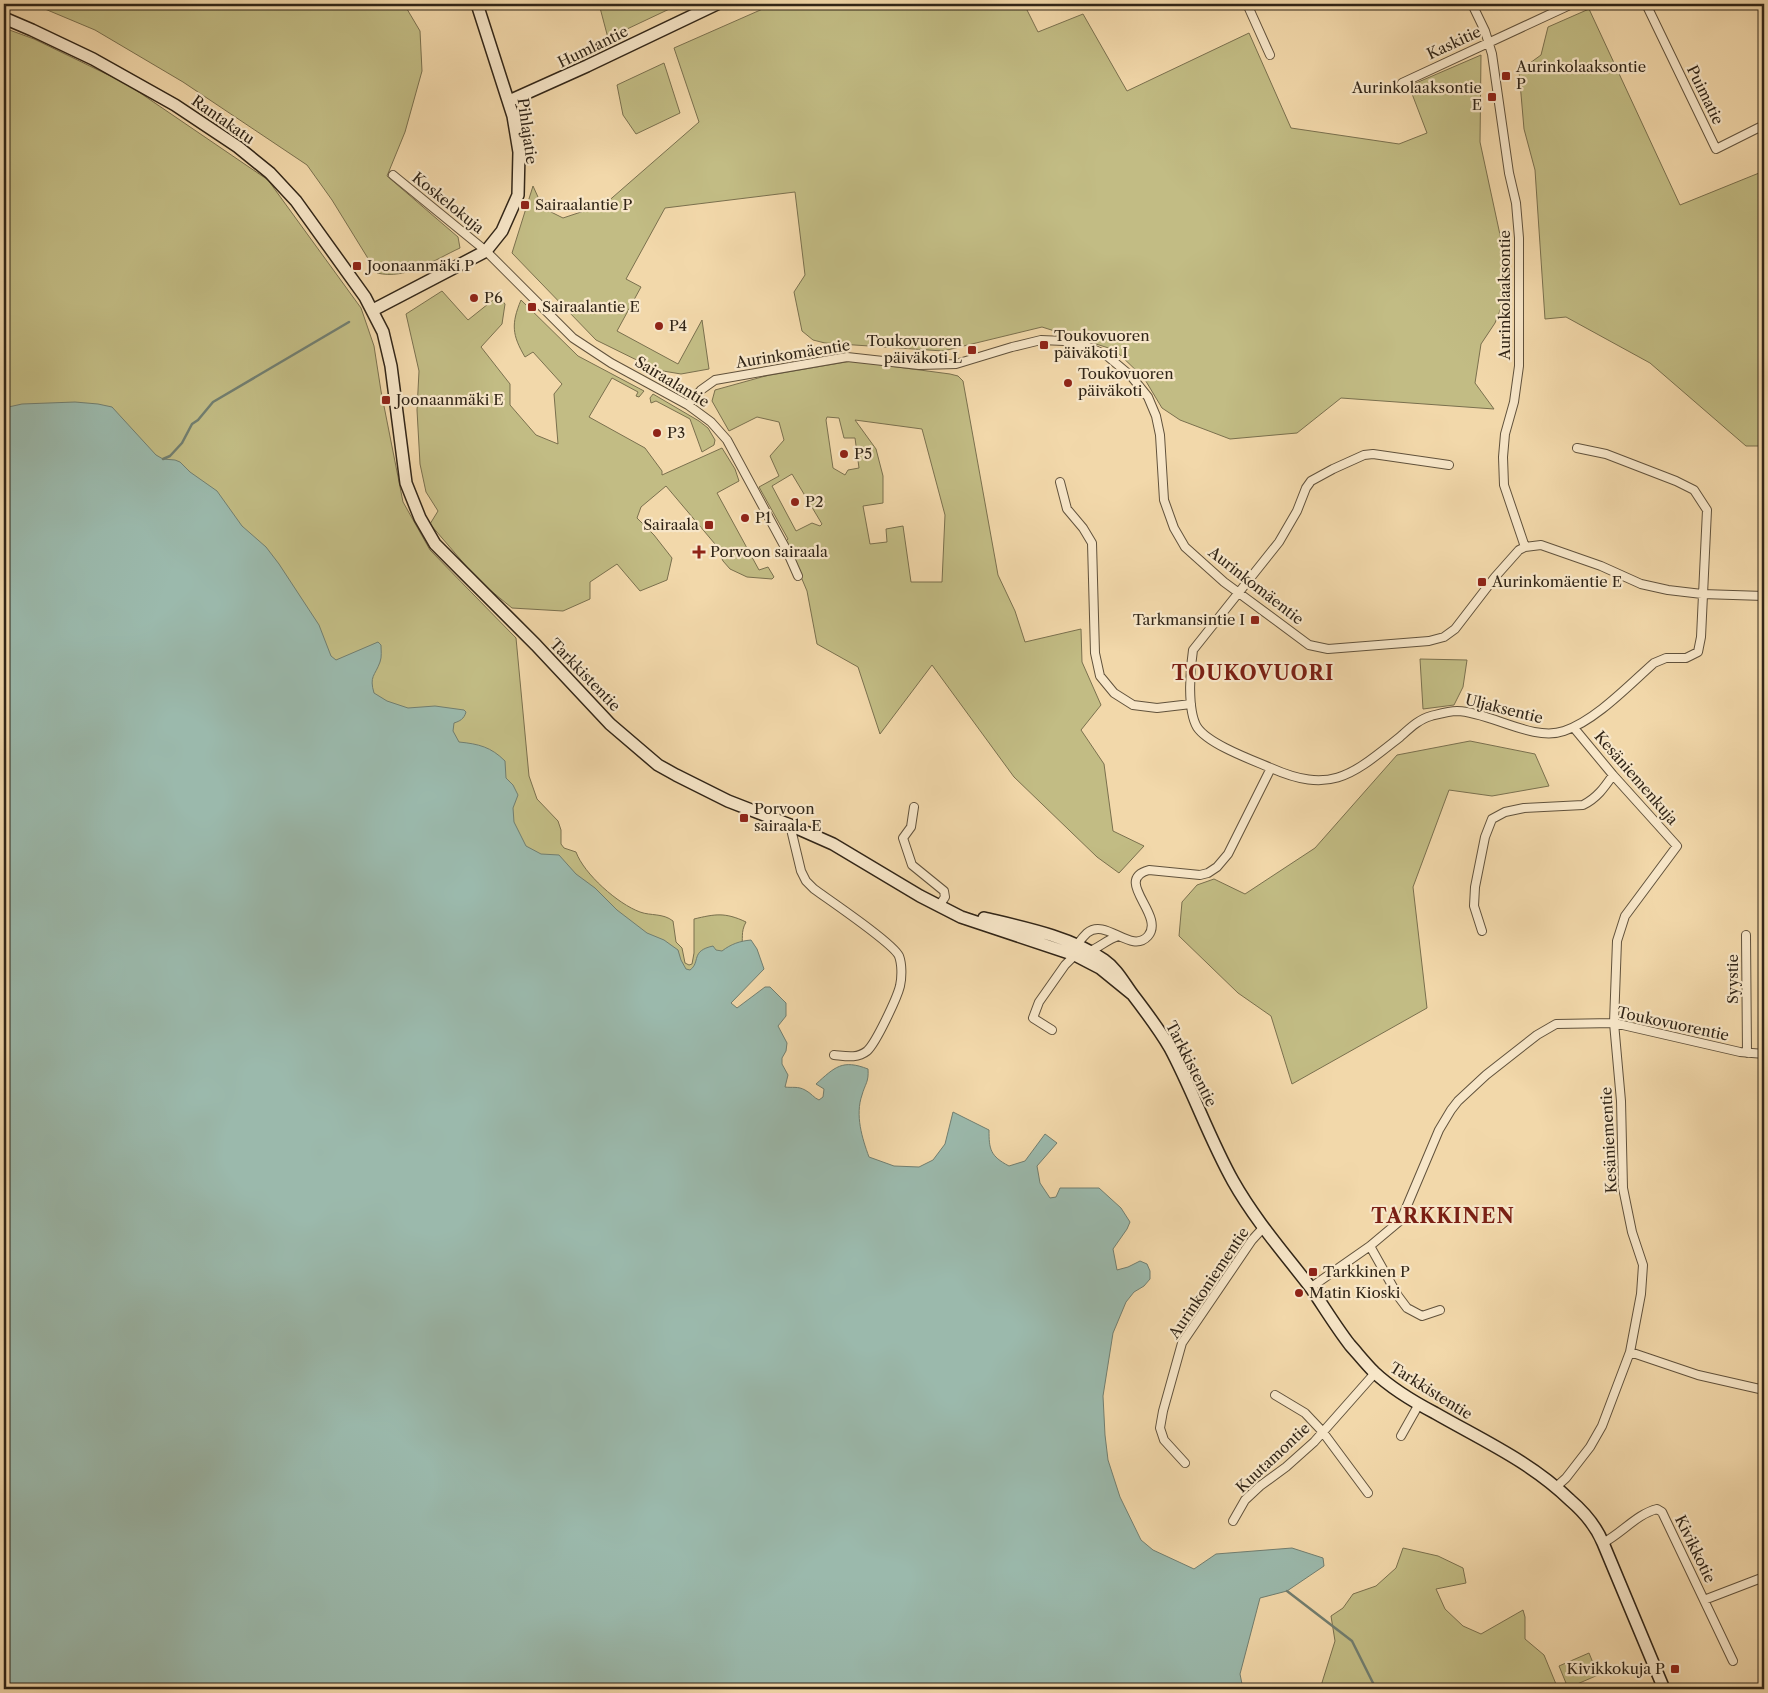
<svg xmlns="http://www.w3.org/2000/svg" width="1768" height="1693" font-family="'Libre Caslon Text',serif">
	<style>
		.green { fill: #c2bc84; stroke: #7a704e; fill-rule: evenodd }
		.water { fill: #9bb9ac; stroke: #717e70 }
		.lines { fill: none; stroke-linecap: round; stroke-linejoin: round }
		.stream { stroke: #717e70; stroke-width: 2.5 }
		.street-casing { stroke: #61523c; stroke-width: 10 }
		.secondary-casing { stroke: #312517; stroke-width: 14 }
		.street { stroke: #f7e6c8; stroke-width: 8 }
		.secondary { stroke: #f7e6c8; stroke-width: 11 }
		.poi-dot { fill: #8f2418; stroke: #f7e6c8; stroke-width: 2 }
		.labels { text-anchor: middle; stroke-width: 4.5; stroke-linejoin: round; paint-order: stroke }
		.street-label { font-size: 15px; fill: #312517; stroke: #f7e6c8 }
		.poi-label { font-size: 15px; fill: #312517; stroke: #f7e6c8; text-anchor: start }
		.district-label { font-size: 20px; font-weight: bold; letter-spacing: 1px; fill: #7a1f14; stroke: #f7e6c8 }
	</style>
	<rect width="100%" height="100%" fill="#f2d8aa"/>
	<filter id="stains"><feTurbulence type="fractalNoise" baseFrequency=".004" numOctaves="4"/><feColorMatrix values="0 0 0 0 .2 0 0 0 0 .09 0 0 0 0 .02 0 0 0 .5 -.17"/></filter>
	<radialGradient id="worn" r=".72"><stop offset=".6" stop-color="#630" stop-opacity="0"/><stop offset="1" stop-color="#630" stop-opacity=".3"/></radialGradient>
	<path class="green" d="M33,4H404L420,31L422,71L405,132L387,176L458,237L460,248C434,260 406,280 377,273L332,200L307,165L183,82L95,30Z
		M599,4H680L608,38Z
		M774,4H1024L1038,32L1083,14L1127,91L1249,33L1291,128L1399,144L1427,133L1409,86L1481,55L1480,142L1502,244L1501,308L1495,323L1481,344L1475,383L1494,409L1341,398L1297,433L1230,439L1180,420L1162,408L1144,378L1115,350L1042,327L943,351L825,343L813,340L802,331L794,292L805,275L795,192L665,208L626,279L641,287L617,331L678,364L702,320L709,369L681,374L657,370L596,340L512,253L533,186L543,208L563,218L605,204L699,122L674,48Z
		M1589,9L1680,205L1764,171V446H1746L1650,363L1566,317L1545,319L1535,170L1524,129L1519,71L1541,55L1548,27Z
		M4,28L34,39L127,84L268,180L361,308L374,346L381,391L403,502L430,550L516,638L529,776L537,799L558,821L561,830V844L564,848L576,852C584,874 618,904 640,912C651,916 663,913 673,921L676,942L682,948L685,963L689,965L692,964L694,953V919C715,914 725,912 746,922C740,933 744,938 741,949L4,1689Z
		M664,63L680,113L636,134L623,115L617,85Z
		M442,291L468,320L498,296L505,304L502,324L481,347L510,384V405L536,435L558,444L554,394L562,384L533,352L525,357C512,335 511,324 521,300L578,356L644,391L639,397L636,396L638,392L612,378L589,417L645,448L662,471V475L722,448L735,469L739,481L717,493L759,570L768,567L774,577L772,579L747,577L730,569L723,561L715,544L666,486L641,507L637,518L654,535L672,558L667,580L640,591L617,564L590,582V599L563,611L512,608L479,581L430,524L438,511L426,492L420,464L417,410L419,371L406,314Z
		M852,361L950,374L958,376L963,381L998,575L1015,611L1025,642L1081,629L1082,662L1101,705L1081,730L1104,764L1113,831L1144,846L1119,873L1097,857L1014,777L932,665L880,734L858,667L817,644L807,591L786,541L788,539L759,487L779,476L770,456L784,440L779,422L757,417L729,431L712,401L715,390L769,375ZM827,417L839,418L844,438H855L859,468L848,470L845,475L833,468L826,420ZM855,420L922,429L945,515L942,582H911L903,526L886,529L887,542L870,544L863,506L883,503V476L876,449ZM792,474L822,524L820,526L812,523L796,531L772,486Z
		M653,394L699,421L708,428L715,440L714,445L702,452L690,419L656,401L651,403L650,398Z
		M1420,659L1467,660L1463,687L1454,705L1423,709Z
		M1470,741L1535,754L1549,786L1492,796L1449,790L1413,887L1427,1008L1292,1084L1271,1016L1238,993L1179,936L1182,902L1197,885L1214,879L1245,894L1315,848L1397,755Z
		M1403,1548L1438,1556L1463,1568L1466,1583L1436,1589L1445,1609L1463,1626L1481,1634L1523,1610L1525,1617V1639L1544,1655L1558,1689H1320L1335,1641L1331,1616L1343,1608L1353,1594L1376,1586L1396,1568Z
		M1589,1653L1598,1675L1568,1688L1559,1666Z"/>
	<path class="water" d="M75,402L98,404L112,407L156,455L163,459L175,460L180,462L190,472L217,491L242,526L266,547L279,564L319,625L331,656L336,660L378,642L381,645C381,650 382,657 380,662C375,676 369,676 374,693L387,701L408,708L435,706L464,710L466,712C464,719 460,721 454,723L453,731L459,742C479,744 491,747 505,761L506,778L513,785L518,795L513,808L514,822L526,846L541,854L559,855L576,874L595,888L617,910L647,933L664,940L678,950L681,960L686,969L690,970C701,962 690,951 713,946L716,950L722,951C731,944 740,941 751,940L757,949L764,969L731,1003L737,1008L765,987H770L786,1003V1016L778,1026L787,1043L786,1051L782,1058V1064L788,1075L785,1087C792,1088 798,1086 805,1090C811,1093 814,1098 819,1100L823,1097L824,1089L816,1084C835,1067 842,1059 868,1069C869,1082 865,1084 862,1095C855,1115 862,1138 869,1157L894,1166L919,1167L933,1160L945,1144L953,1112L989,1130C989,1149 990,1156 1009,1166L1025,1161L1045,1134L1057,1143L1037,1166L1040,1183L1050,1198L1056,1197L1060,1188H1099L1121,1208L1130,1222L1127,1229L1113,1249L1117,1270L1128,1267L1140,1261L1147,1264L1150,1271V1279L1144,1286L1134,1292L1126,1302L1113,1333L1103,1396L1105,1435L1108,1460L1120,1497L1141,1540L1153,1550L1194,1569L1216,1554L1292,1548L1323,1558L1324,1566L1287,1591L1260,1598L1240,1674L1243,1689H4V408L22,404Z"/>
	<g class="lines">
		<path class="stream" d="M163,459L170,456L182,443L192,424L198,420L213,402L349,322
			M1287,1591L1352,1641L1376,1689"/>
		<g class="street-casing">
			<path id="street" d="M1247,4L1270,55
				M1472,4L1485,31L1492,54L1509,173L1516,203L1519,238V366L1514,402L1505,434L1503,457L1504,485L1525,547
				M1646,4L1716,149L1764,125
				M1402,83L1572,4
				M393,175L486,251L573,338L611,363L688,405L711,422L727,440L787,551L798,576
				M688,405L701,390L715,380L847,357L919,365L956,364L1012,347L1041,340L1064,341L1086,346L1106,355L1131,376L1148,397L1156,416L1160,435L1164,500L1174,528L1185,547L1224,582L1309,645L1328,649L1429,641L1444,637L1455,629L1495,577L1519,550L1525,547L1541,545L1601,566L1641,584L1668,590L1702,594L1764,596
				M1060,482L1067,509L1083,528L1092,543L1095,653L1100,676L1114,693L1133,705L1157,708L1191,704
				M1271,768C1252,760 1208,744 1197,727C1187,710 1190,669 1193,650L1279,542L1297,511L1306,488L1311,481L1333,469L1364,455L1373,454L1449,465
				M914,807L911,827L903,838L912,865L944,891L945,897L939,906
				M790,825L801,871L806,881L814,889C829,900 893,943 899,956C902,964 902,977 900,986C897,998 876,1043 867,1051C857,1059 845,1056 834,1055
				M1482,931L1474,906L1475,887L1485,837L1492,819L1505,812L1524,808L1583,805C1597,798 1604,788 1613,775
				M1746,935L1747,1053
				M1076,948C1078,942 1083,937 1087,933C1106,917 1131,955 1148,936C1166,915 1112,880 1149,870L1200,875L1208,873L1217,867L1228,854L1271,768C1332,795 1353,774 1400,737C1409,729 1419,719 1431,716C1439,714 1449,711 1457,711C1490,712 1533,742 1564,731C1595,721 1629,685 1654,663L1666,658H1686L1698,652L1701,637L1707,510L1694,490L1676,481L1606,454L1577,448
				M1087,952C1098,949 1106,940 1118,936
				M1052,1030L1033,1018L1039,1002L1065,965L1075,955
				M1370,1246L1398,1296L1407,1308L1422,1316L1440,1310
				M1310,1288L1370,1246L1401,1220L1439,1130L1451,1110L1458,1101L1486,1075L1537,1035L1556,1024L1614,1023L1740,1052L1764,1054
				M1630,1352L1698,1375L1764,1390
				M1275,1395L1305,1413L1322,1431L1368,1493
				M1401,1436L1419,1404
				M1185,1463L1164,1440L1160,1428L1163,1411L1182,1343L1252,1240L1263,1228
				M1556,1487L1566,1478L1590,1447L1602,1426L1630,1352L1641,1294L1643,1265L1632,1232L1623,1188L1621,1101L1614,1023L1617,941L1625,916L1677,846L1613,775L1574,728
				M1233,1521L1245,1500L1260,1486L1286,1467L1314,1442L1375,1373
				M1603,1543C1622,1533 1637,1514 1657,1509L1662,1512L1733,1661
				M1704,1600L1764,1577"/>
		</g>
		<g class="secondary-casing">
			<path id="secondary" d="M4,18L32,30L93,59L175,105L238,147L270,173L296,201L365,297L383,332L391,366L406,483L420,518L435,544L536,645L610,724L658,765L676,775L728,801L790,825L833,844L920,896L961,917L1075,955L1100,968L1132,994
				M509,101L587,66L717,4
				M373,310L486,251L502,231L518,195L519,152L513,116L477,4
				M984,918C1022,927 1072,937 1104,960C1117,969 1124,983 1133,995C1146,1012 1159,1029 1170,1048C1193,1091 1209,1138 1233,1181C1255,1220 1284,1253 1311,1288C1324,1307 1336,1327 1350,1345C1358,1354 1366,1364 1374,1372C1392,1389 1414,1402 1435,1413C1482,1440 1531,1462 1570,1500C1584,1512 1596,1526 1603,1543L1664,1689"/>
		</g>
		<use href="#street" class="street"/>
		<use href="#secondary" class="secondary"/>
	</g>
	<g class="poi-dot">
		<rect x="1501" y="71" width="10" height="10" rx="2.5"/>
		<rect x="1487" y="92" width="10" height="10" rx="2.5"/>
		<rect x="520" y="200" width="10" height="10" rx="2.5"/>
		<rect x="352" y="261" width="10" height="10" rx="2.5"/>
		<circle cx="474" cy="298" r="5"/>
		<rect x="527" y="302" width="10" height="10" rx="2.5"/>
		<circle cx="659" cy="326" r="5"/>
		<rect x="1039" y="340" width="10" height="10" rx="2.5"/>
		<rect x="967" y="345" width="10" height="10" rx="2.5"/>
		<circle cx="1068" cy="383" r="5"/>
		<rect x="381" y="395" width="10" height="10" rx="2.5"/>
		<circle cx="657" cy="433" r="5"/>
		<circle cx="844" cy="454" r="5"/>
		<circle cx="795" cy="502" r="5"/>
		<circle cx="745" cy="518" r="5"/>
		<rect x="704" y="520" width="10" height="10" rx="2.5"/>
		<path d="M696.5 544.5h5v5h5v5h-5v5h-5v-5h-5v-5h5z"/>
		<rect x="1477" y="577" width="10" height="10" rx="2.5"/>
		<rect x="1250" y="615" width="10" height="10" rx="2.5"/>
		<rect x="739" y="813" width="10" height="10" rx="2.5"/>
		<rect x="1308" y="1267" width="10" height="10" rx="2.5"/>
		<circle cx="1299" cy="1293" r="5"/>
		<rect x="1670" y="1664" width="10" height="10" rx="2.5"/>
	</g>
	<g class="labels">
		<g class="street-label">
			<text transform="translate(1454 43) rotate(-25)" y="5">Kaskitie</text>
			<text transform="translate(593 47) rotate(-26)" y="5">Humlantie</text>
			<text transform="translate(1705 95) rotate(64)" y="5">Puimatie</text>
			<text transform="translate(223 120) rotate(35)" y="5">Rantakatu</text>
			<text transform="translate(527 131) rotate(82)" y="5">Pihlajatie</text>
			<text transform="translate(448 203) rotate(39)" y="5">Koskelokuja</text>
			<text transform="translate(1505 295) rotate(-90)" y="5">Aurinkolaaksontie</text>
			<text transform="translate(793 354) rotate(-9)" y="5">Aurinkomäentie</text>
			<text transform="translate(672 382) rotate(31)" y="5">Sairaalantie</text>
			<text transform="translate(1256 586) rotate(38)" y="5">Aurinkomäentie</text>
			<text transform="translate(585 675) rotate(46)" y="5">Tarkkistentie</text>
			<text transform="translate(1504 709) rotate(14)" y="5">Uljaksentie</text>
			<text transform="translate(1636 778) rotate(49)" y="5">Kesäniemenkuja</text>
			<text transform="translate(1733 979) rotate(-90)" y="5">Syystie</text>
			<text transform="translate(1673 1024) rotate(12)" y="5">Toukovuorentie</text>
			<text transform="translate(1191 1064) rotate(63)" y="5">Tarkkistentie</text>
			<text transform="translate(1609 1140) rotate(-93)" y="5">Kesäniementie</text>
			<text transform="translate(1209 1283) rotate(-56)" y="5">Aurinkoniementie</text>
			<text transform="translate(1431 1391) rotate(32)" y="5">Tarkkistentie</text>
			<text transform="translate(1273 1458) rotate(-43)" y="5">Kuutamontie</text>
			<text transform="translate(1695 1549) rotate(64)" y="5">Kivikkotie</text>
		</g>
		<g class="poi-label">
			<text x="1516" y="72">Aurinkolaaksontie<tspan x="1516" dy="17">P</tspan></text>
			<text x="1482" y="93" text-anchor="end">Aurinkolaaksontie<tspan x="1482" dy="17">E</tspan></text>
			<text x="535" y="210">Sairaalantie P</text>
			<text x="367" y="271">Joonaanmäki P</text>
			<text x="484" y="303">P6</text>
			<text x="542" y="312">Sairaalantie E</text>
			<text x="669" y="331">P4</text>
			<text x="1054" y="341">Toukovuoren<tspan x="1054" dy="17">päiväkoti I</tspan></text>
			<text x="962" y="346" text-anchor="end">Toukovuoren<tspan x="962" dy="17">päiväkoti L</tspan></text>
			<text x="1078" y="379">Toukovuoren<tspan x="1078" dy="17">päiväkoti</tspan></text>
			<text x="396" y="405">Joonaanmäki E</text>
			<text x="667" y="438">P3</text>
			<text x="854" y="459">P5</text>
			<text x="805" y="507">P2</text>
			<text x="755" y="523">P1</text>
			<text x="699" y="530" text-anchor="end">Sairaala</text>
			<text x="710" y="557">Porvoon sairaala</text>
			<text x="1492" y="587">Aurinkomäentie E</text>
			<text x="1245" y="625" text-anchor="end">Tarkmansintie I</text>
			<text x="754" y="814">Porvoon<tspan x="754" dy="17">sairaala E</tspan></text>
			<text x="1323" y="1277">Tarkkinen P</text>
			<text x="1309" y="1298">Matin Kioski</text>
			<text x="1665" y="1674" text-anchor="end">Kivikkokuja P</text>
		</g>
		<g class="district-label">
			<text x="1253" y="680">TOUKOVUORI</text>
			<text x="1443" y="1223">TARKKINEN</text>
		</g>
	</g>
	<rect width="1768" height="1693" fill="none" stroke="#f2d8aa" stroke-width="20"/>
	<rect x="5" y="5" width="1758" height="1683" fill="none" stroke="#312517" stroke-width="2.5"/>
	<rect x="10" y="10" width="1748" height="1673" fill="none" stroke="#312517"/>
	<rect width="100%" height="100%" filter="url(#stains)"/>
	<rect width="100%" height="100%" fill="url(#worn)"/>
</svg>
